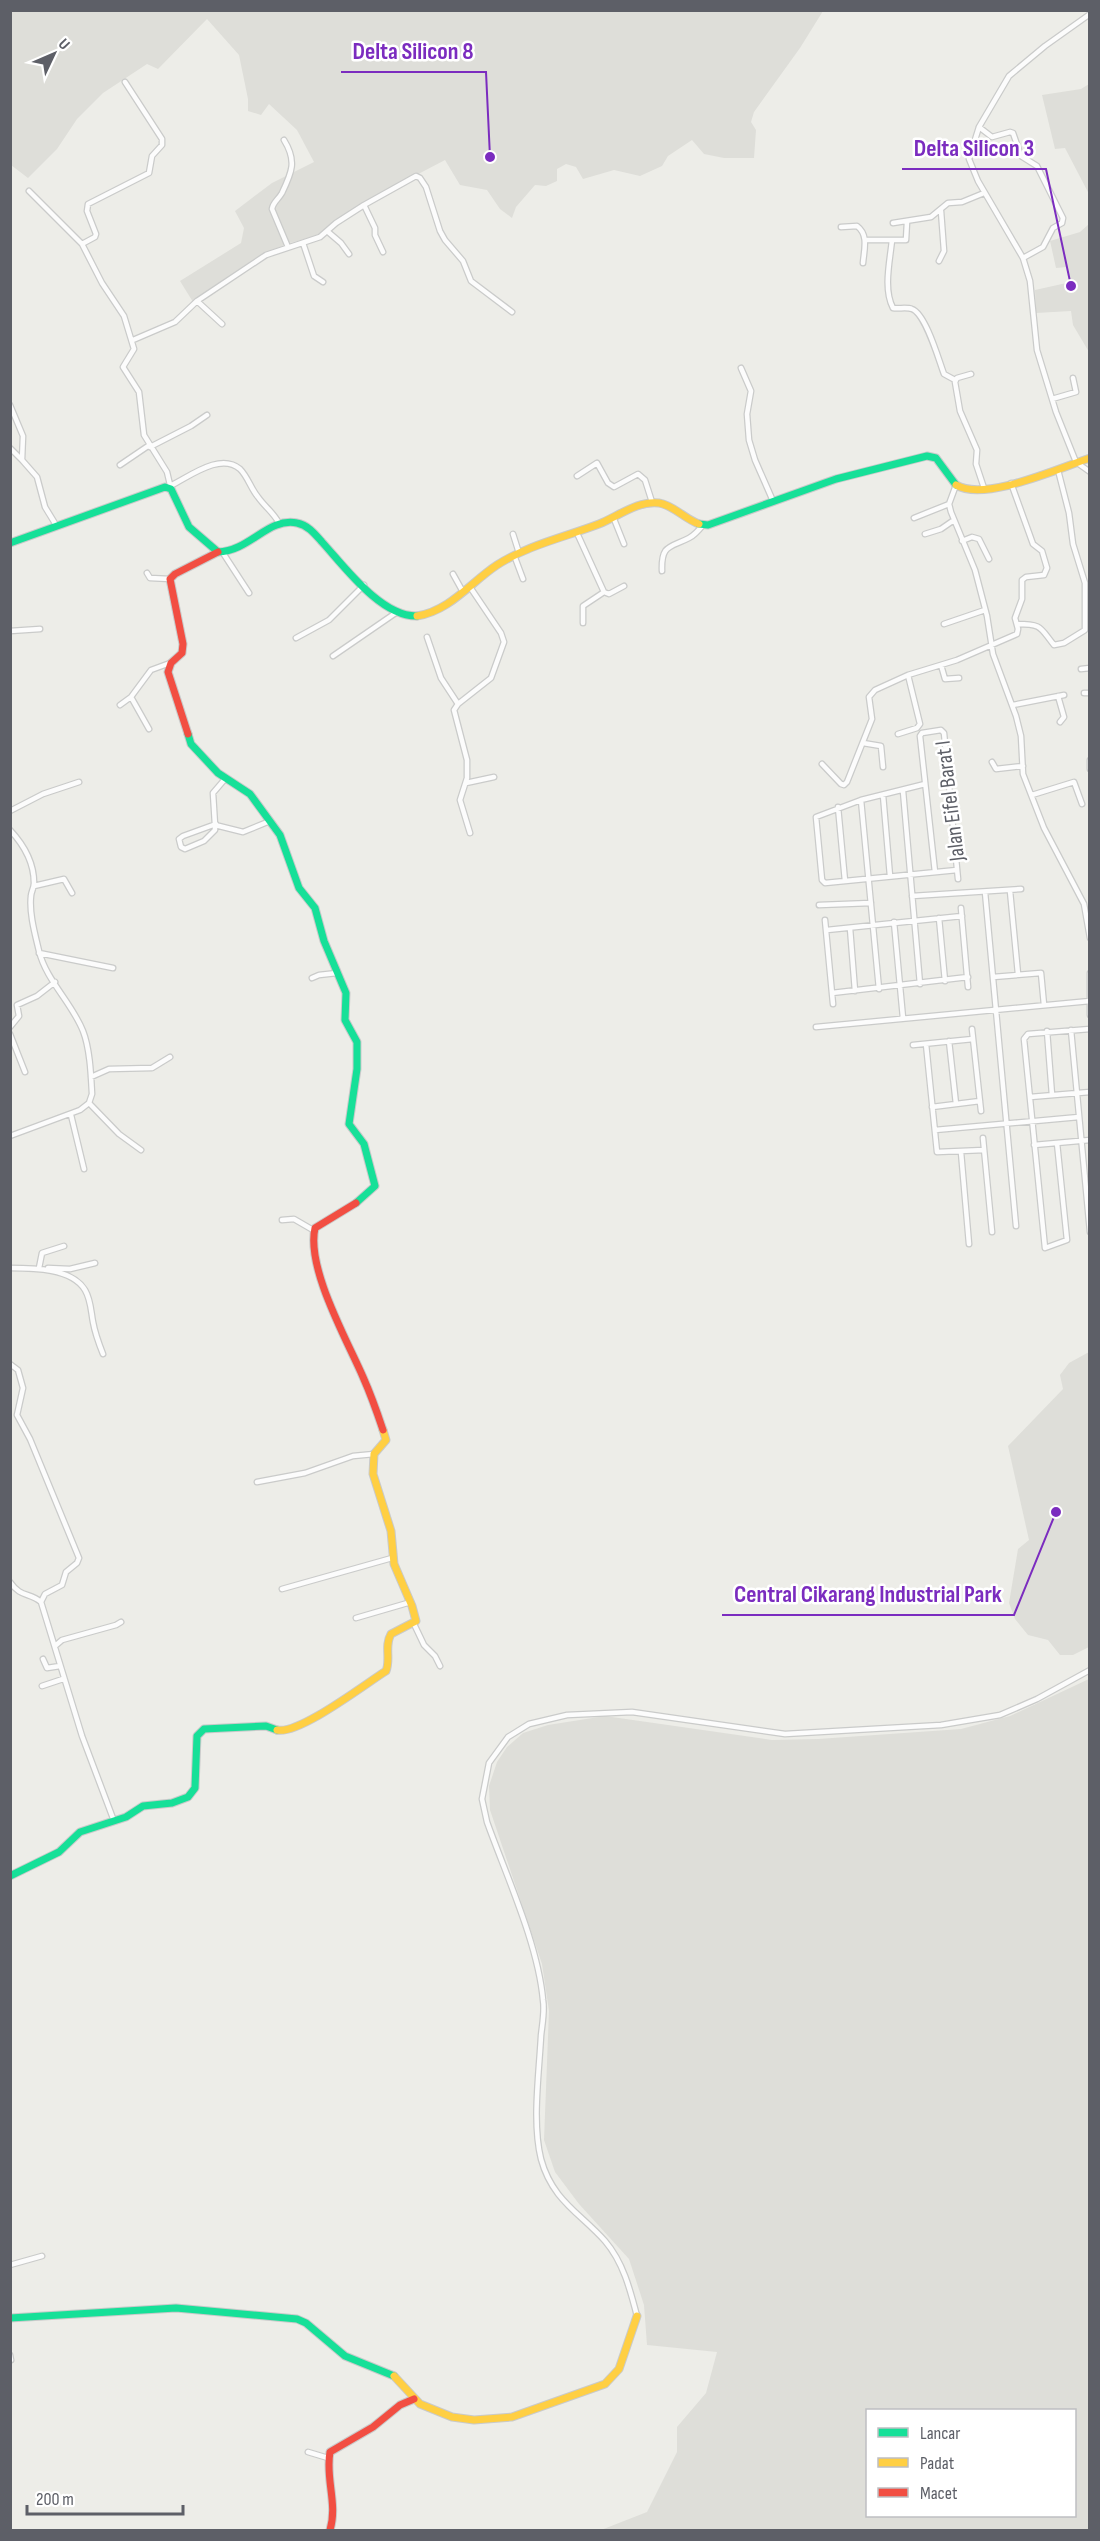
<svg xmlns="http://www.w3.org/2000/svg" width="1100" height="2541" font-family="'Sofia Sans Condensed',sans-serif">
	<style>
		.industrial { fill: #deded9; fill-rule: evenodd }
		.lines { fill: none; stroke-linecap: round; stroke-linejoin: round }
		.street-casing { stroke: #cacbca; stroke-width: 7 }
		.fast-casing { stroke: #c9caca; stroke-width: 9 }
		.slow-casing { stroke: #c9caca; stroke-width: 9 }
		.jam-casing { stroke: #c9caca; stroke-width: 9 }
		.street { stroke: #fcfcfc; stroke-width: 4.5 }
		.fast { stroke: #16e098; stroke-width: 7 }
		.slow { stroke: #ffcf43; stroke-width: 7 }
		.jam { stroke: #f24e42; stroke-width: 7 }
		.labels { text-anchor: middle; stroke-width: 5; stroke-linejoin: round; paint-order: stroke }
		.street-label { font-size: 22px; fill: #5d5f67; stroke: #fff }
		.leader { fill: none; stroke: #7b2cbf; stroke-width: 2 }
		.callout-dot { fill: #7b2cbf; stroke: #fff; stroke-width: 2 }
		.callout-label { font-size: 24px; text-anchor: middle; font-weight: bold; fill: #7b2cbf; stroke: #fff; stroke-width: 5; stroke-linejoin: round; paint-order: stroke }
	</style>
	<rect width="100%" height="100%" fill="#edede8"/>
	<path class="industrial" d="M10,11H823L800,48L754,112L751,122L756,130L754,158H724L704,154L692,140L668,156L662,166L640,176L614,170L583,179L576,167L566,164L557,169V181L546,186L535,185L516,207L512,218L500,209L487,190L460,185L445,160L384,192L316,236L286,244L251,262L193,302L180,281L241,243L244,228L235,211L272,183L314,162L297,130L269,104L261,115L248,111V99L239,55L207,19L158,69L147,64L103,93L77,119L57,149L28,178L11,165Z
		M1089,84V194L1065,148L1055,149L1042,95L1081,89Z
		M1089,224V352L1073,325L1071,311L1036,313L1035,290L1071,282L1067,267L1056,268L1050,241L1080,232Z
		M1089,1352V1647L1073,1655H1060L1048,1640L1028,1635L1015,1619L1009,1603L1018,1549L1029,1540L1008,1446L1063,1389L1060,1375L1069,1363Z
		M1089,1679V2530H601L647,2512L677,2452V2427L706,2393L717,2352L647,2345L644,2305L629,2259L579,2204L555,2172L544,2140L549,2011L542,1964L490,1810L489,1786L497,1762L507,1747L523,1733L548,1725L605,1716L772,1740L818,1739L961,1729L1010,1716ZM1074,2410V2516H868V2410Z"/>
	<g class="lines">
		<g class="street-casing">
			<path id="street" d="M1090,14L1045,46L1009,76L979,127L969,159L978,181L1023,258L1030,281L1037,350L1056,412L1076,462L1090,472
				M125,82L162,139V145L152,156L149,173L88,204L87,211L96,234L95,237L82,244L102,283L124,316L134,349L123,367L139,392L144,435L167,472L171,489
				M979,127L992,137L1010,132L1013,133L1021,156L1037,166L1063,218L1062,223L1053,228L1043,247L1023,258
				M284,140C297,161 292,172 282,193C278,200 273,202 272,209L288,247
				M29,191L82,244
				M364,205L375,228V235L383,252
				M893,223L931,217L948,203L962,202L984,193
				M841,227L857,226C869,235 864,250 863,263
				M327,231L341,243L349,254
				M865,240H906L907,222
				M892,240C890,261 883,289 893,308C898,309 907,307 912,309C926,314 939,361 944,374L955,380
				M303,243L314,276L323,282
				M939,261L944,251L941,211
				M197,301L222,324
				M133,340L175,322L197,301L266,255L320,237L336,223L364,205L416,176L420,178L426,187L440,231L445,240L463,261L471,281L512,312
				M741,368L751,391L747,414L749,440L755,460L773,501
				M971,374L957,378L955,382L960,411L977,450L976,464L984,488
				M1052,399L1076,392L1073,378
				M10,405L23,436L22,460L37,477L45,507L56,525
				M150,447L191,426L207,415
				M10,448L22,460
				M120,465L148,446
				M577,476L597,463L608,483L614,487L638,474L645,480L652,502
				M956,485L949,504L951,512L975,570L987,616L993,654L1016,716L1021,736L1023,774L1044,828L1084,904L1090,938
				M170,486C189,477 220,452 240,469C248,477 251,489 258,497C265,507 273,512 279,523
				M914,518L949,504
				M614,519L624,544
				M577,533L604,592L609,594L624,586
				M513,534L519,553
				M925,534L941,529L954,520
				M962,541L972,537L979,539L989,559
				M223,553L249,593
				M514,555L523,579
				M662,571C661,544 670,548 689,538C695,535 699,530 703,525
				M147,573L150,578L170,579
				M453,574L463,592
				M583,623V606L604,592
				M944,624L985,610
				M1017,624C1043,624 1040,628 1054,645L1064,643L1085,630V583L1073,544L1069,513L1058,470
				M10,631L40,629
				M427,637L441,678L458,704
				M296,638L329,620L364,585
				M333,656L397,612
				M941,665L945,679L959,678
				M1081,669L1090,668
				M1084,693H1090
				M1058,696L1064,717L1060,722
				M120,705L131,697
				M1013,705L1064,695
				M149,729L131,697L151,670L170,663
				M898,734L917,728L920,724L908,675
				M863,743L881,746L883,767
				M1090,760V769
				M992,762L996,769L1023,766
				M822,764L841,784L844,785L847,782L872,719L869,697L875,690L908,675L957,660L1017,634L1018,629L1015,618L1022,599V580L1026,577L1044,575L1047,568L1042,551L1033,544L1011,483
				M225,779L213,793L215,825L243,832L270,821
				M466,783L494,777
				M925,784L861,800L816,817L822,880L825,883L957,870
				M903,791L920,984
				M883,795L890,876
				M1032,795L1074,782L1082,804
				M861,800L879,989
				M838,807L845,881
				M10,811L43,794L79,782
				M215,825V830L204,841L185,849L181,847L179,839L183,836L216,824
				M10,830C24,845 34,862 34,883C34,888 31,892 31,896C29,913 35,934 39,951C46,980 72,1003 83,1031C90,1049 91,1075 92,1094L89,1103L80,1110L10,1136
				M470,833L460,800L467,778V760L454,710L458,704L491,678L504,642L501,633L470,587
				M935,872L920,736L922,733L941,730L944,733L958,879
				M34,886L64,879L72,893
				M1010,891L1018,974
				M985,892L1016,1226
				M912,896L1021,889
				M819,905L871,903
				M961,908L968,987
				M939,918L945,981
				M825,920L833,1004
				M894,922L903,1018
				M850,928L855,991
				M827,930L962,916
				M39,953L113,968
				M1090,973V1015
				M993,977L1041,973L1044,1005
				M312,978L319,975L337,973
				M832,993L968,977
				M10,1027L19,1016L17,1005L37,996L55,982
				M816,1027L1090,1001
				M972,1029L981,1111
				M1071,1030L1090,1232
				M1047,1031L1052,1095
				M10,1034L25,1072
				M949,1041L956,1104
				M926,1044L937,1152L984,1150
				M913,1045L973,1039
				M91,1077L109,1069L152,1068L170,1057
				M1030,1097L1090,1092
				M89,1103L119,1134L141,1150
				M932,1107L980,1101
				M71,1115L84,1169
				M935,1130L1079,1117
				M983,1138L992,1232
				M1057,1143L1067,1240L1045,1248L1024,1039L1028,1034L1090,1029
				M1034,1145L1090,1140
				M961,1152L969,1244
				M282,1220L294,1219L313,1230
				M10,1268C33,1268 72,1268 85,1290C91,1300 91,1312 93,1322C95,1333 99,1344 103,1354
				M39,1268L42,1253L64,1246
				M48,1268L70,1269L95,1263
				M10,1364L18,1370L23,1388L17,1415L30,1439L79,1558L77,1563L66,1572L62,1585L45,1594L41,1602L82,1736L114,1821
				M257,1482L305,1473L353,1456L374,1454
				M10,1582C21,1598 29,1592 41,1602
				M282,1589L392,1558
				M356,1618L411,1602
				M414,1624L424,1645L435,1656L440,1666
				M55,1646L62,1640L116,1625L121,1622
				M43,1659L47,1668L60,1666
				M42,1686L63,1679
				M10,2265L42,2256
				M637,2316C630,2289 623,2262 605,2241C580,2213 552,2200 541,2159C532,2123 539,2074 541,2036C542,2025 545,2012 543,2000C538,1944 506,1875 487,1822L482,1799L489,1763L508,1737L529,1724L567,1715L632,1712L785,1734L941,1725L1000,1715L1037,1699L1090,1670
				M10,2355L11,2360
				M308,2452L328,2458"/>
		</g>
		<g class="fast-casing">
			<path id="fast" d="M699,524L708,525L836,479L927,456L936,458L956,485
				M10,543L165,487L171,489L189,527L218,552C250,551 268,517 297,523C308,525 315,534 322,542C344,566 381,617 417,616
				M188,734L191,744L218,773L250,794L280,835L299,888L315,908L324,941L346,993L345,1020L357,1042V1069L349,1124L364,1144L375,1186L356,1203
				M10,1876L59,1852L80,1832L126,1817L143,1806L172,1803L188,1797L195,1788L197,1736L204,1729L266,1726L277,1730
				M10,2318L176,2308L297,2319L306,2323L345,2356L394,2376"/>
		</g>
		<g class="slow-casing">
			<path id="slow" d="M956,485C985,502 1059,468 1090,458
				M417,616C450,611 471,582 497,565C528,545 565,537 599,524C617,517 638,500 659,503C673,505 685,519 699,524
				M277,1730C299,1735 365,1684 386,1671C391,1659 384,1646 391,1634L416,1621L412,1606L394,1564L391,1531L373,1474L374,1454L386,1440L383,1430
				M394,2376L420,2404L452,2417L474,2420L512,2417L605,2384L619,2369L637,2316"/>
		</g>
		<g class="jam-casing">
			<path id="jam" d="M188,734L168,672L171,663L182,653L183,644L170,579L175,574L218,552
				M356,1203L315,1228C306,1268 347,1340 363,1377C371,1395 377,1412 383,1430
				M330,2530C338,2504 325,2478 330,2452L373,2427L400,2405L414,2399"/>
		</g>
		<use href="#street" class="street"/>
		<use href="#fast" class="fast"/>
		<use href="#slow" class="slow"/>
		<use href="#jam" class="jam"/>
	</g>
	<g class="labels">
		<g class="street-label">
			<text transform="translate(949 801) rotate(-97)" y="8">Jalan Eifel Barat I</text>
		</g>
	</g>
	<path class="leader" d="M490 157L486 72H341M1071 286L1046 169H902M1056 1512L1014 1615H722"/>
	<g class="callout-dot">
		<circle cx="490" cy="157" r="6"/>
		<circle cx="1071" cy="286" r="6"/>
		<circle cx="1056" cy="1512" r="6"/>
	</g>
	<g class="callout-label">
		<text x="413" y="59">Delta Silicon 8</text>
		<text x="974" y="156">Delta Silicon 3</text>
		<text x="868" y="1602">Central Cikarang Industrial Park</text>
	</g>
	<rect width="1100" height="2541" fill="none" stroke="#5d5f67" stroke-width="24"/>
	<rect x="866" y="2409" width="210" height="108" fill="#ffffff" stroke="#bebfc2" stroke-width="1.5"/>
	<rect x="878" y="2428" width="30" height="9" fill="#16e098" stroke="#bebfc2" stroke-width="1.5"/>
	<text x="920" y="2439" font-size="18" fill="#5d5f67">Lancar</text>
	<rect x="878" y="2458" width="30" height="9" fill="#ffcf43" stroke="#bebfc2" stroke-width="1.5"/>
	<text x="920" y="2469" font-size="18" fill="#5d5f67">Padat</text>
	<rect x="878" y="2488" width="30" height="9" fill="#f24e42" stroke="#bebfc2" stroke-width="1.5"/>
	<text x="920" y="2499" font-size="18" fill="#5d5f67">Macet</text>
	<g transform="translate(54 54) rotate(46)" stroke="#ffffff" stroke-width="4.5" paint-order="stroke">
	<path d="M0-4.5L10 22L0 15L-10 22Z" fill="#5d5f67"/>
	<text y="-9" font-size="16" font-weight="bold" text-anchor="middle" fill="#5d5f67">U</text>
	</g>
	<path d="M27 2505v9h156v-9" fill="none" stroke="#5d5f67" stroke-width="3"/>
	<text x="36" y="2505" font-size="18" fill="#5d5f67" stroke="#ffffff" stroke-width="4.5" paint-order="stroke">200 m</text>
</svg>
